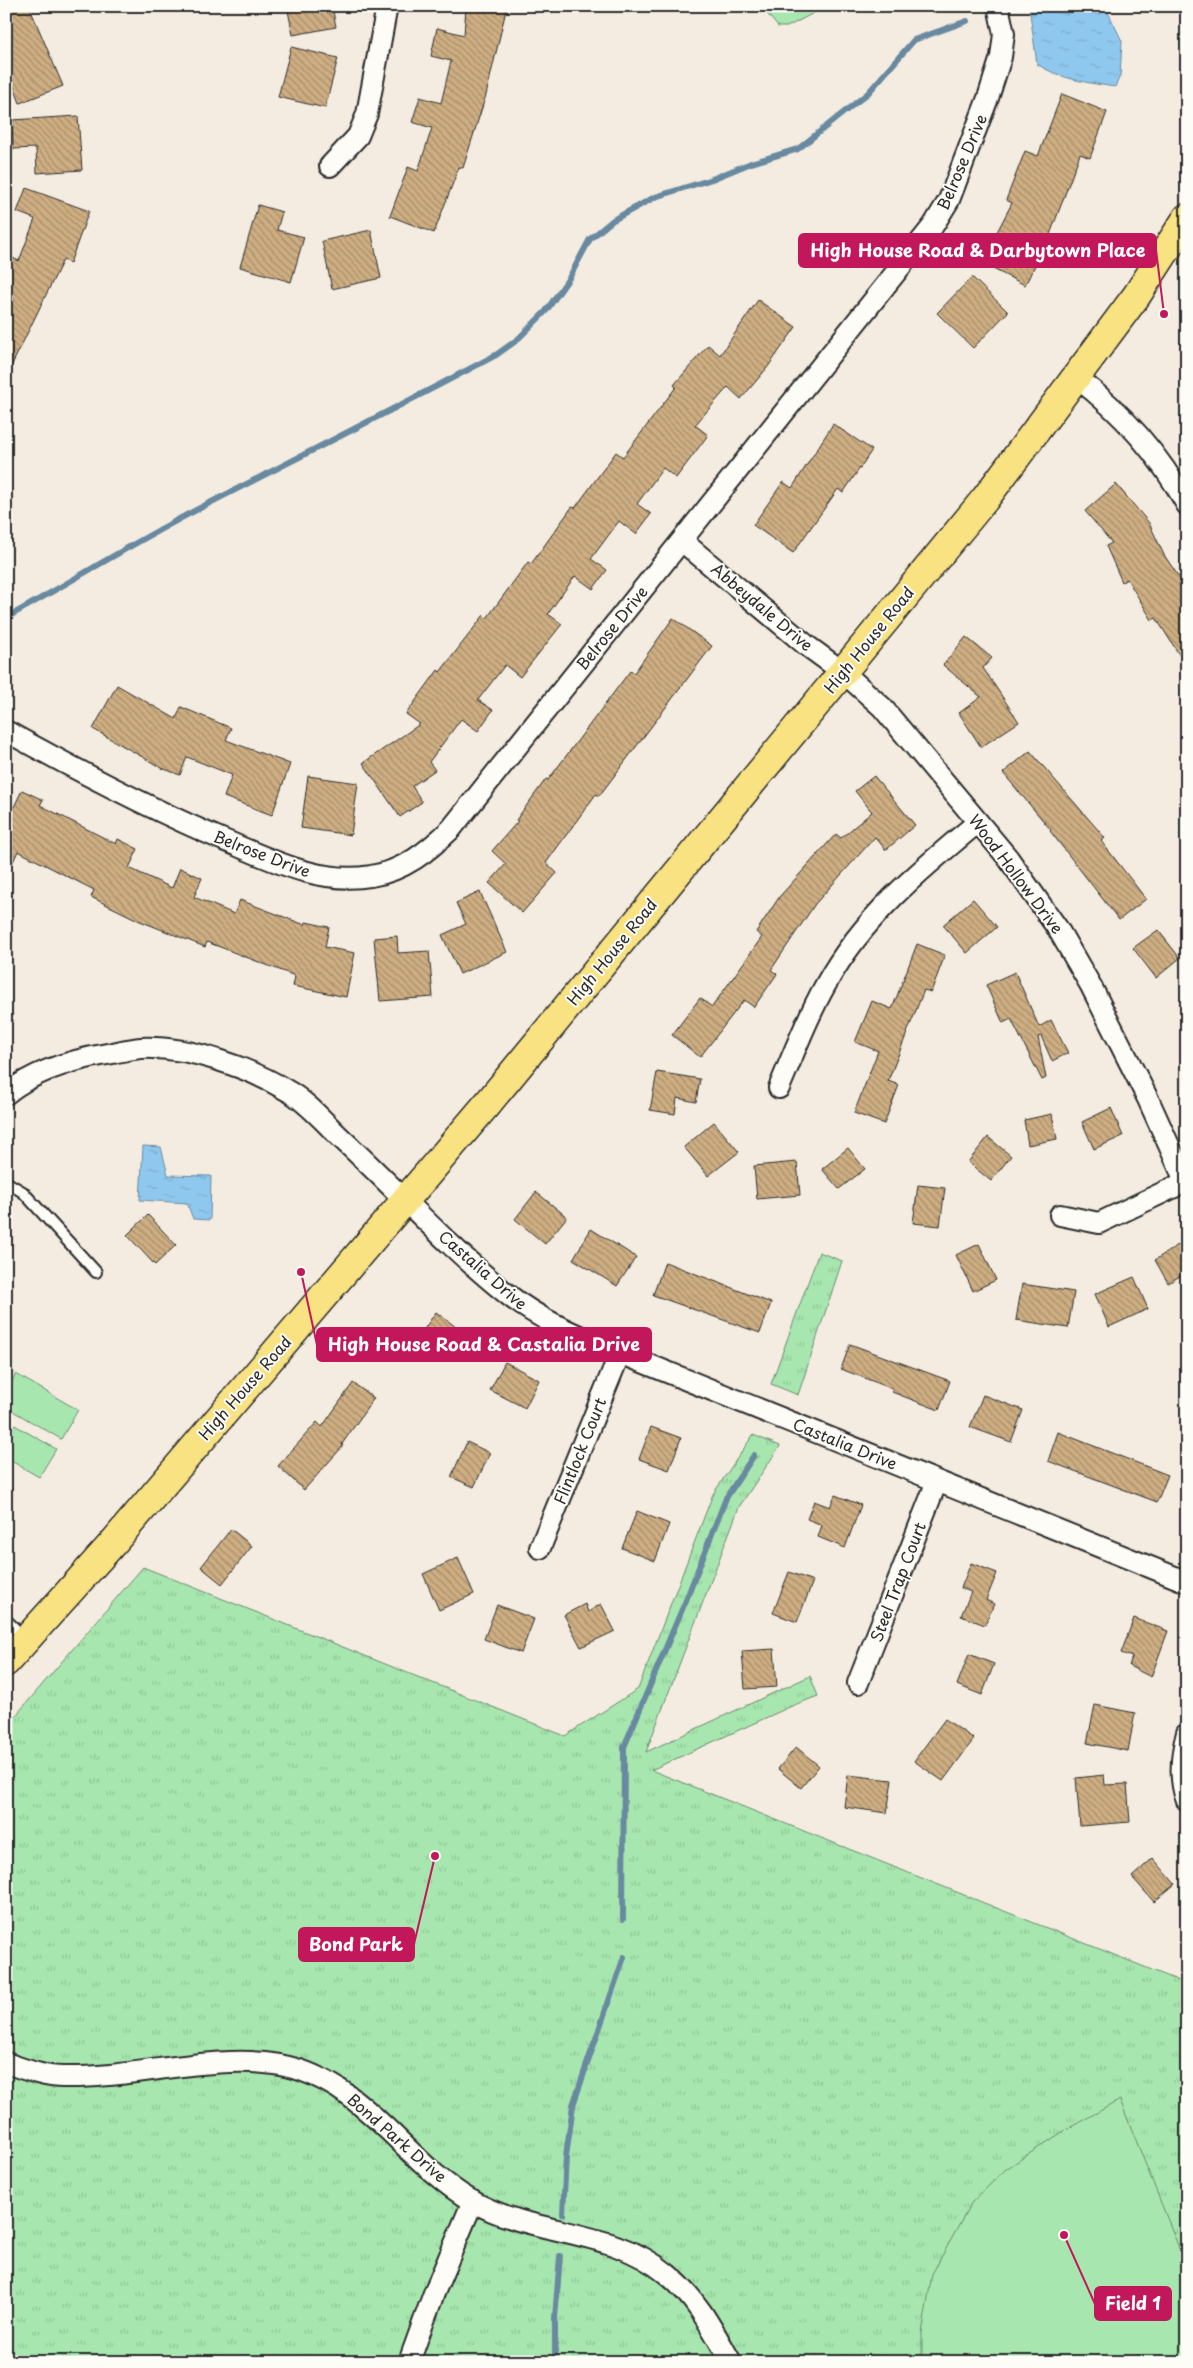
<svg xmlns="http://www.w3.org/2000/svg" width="1193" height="2368" font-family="'Playpen Sans',sans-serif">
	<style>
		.grass { fill: url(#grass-tufts); stroke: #69896d }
		.garden { fill: #a7e7af; stroke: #69896d }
		.water { fill: url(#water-ripples); stroke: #6789a0 }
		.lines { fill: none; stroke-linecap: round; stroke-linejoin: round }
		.stream { stroke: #6789a0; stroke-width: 6 }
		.building { fill: url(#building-back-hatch); stroke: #2b2b2b }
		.service-casing { stroke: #2b2b2b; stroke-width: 14 }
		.minor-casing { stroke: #2b2b2b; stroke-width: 24 }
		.primary-casing { stroke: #2b2b2b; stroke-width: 31 }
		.service { stroke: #fdfcf7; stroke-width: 10 }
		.minor { stroke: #fdfcf7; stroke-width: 20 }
		.primary { stroke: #f8e281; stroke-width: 28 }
		.labels { text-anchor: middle; stroke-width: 4; stroke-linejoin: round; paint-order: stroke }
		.street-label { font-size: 16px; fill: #2b2b2b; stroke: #fdfcf7 }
		.leader { fill: none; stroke: #c2185b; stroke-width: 2 }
		.callout-dot { fill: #c2185b; stroke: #fdfcf7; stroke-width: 2 }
		.callout { fill: #c2185b; stroke: #c2185b; stroke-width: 2 }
		.callout-label { font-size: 18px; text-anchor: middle; font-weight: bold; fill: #fff }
	</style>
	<defs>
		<pattern id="grass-tufts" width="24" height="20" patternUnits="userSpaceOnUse" patternTransform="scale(1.25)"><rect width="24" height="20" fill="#a7e7af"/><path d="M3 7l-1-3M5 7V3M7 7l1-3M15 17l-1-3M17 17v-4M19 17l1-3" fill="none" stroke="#90c697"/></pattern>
		<pattern id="water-ripples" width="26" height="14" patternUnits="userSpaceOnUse" patternTransform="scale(1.25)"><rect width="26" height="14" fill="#8fc8ee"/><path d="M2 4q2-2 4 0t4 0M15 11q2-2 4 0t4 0" fill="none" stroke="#7caccc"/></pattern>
		<pattern id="building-back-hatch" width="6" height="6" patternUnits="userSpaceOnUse" patternTransform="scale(1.25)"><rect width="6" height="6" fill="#ceae82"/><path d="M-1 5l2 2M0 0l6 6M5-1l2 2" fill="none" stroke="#a78e6b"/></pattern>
	</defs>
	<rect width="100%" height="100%" fill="#f4ece0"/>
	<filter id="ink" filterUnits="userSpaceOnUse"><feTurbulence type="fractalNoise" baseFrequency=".02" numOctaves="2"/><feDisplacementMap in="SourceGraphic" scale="10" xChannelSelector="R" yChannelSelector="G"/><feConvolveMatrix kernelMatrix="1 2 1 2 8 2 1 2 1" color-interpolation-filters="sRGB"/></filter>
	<g filter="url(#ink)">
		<path class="grass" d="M819,1252L842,1261L798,1395L771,1384Z
			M753,1435L780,1446L739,1507L646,1752L810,1676L818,1696L794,1705L651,1770L1187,1984V2362H6V1727L143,1567L565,1736L638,1689L713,1494Z"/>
		<path class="garden" d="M761,6H827L787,27H778Z
			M16,1374L78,1410L61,1439L6,1407V1391Z
			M6,1420L56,1449L39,1477L6,1458Z
			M1120,2100L1187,2268V2362H922V2333L932,2274L972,2202L1006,2169L1067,2129Z"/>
		<path class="water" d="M1029,6H1105L1122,41L1120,76L1115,87C1089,83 1059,79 1037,64Z
			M143,1146L161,1147L168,1175L211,1176L210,1220L193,1219L187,1203L140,1200Z"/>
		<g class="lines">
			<path class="stream" d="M6,618C71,582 134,542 200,508C299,457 398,407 496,355L517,340L546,311L569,278L590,239L613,220L655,197L712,179L751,163L798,149L868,93L914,40L967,21
				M623,1919L624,1747L686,1600L726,1498L754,1455
				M563,2214L566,2156L573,2105L624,1957
				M555,2362V2318L560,2256"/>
		</g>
		<path class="building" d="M6,6H29L63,86L20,103L11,79L6,81Z
			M287,6H332L336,27L293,35Z
			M466,6H507L486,95L463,168L459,167L434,233L390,216L408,167L418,171L432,128L412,122L420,97L441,103L451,61L431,56L437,28L464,35Z
			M291,47L338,58L325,108L278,97Z
			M1062,94L1107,112L1090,158L1080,154L1048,240L1025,285L981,263L1012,203L1006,200L1025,151L1038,156Z
			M78,116L82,170L37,173L36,148L13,149L12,120Z
			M26,188L89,211L70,263L63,260L6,377V255L19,261L35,219L17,212Z
			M258,205L282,212L277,230L304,237L291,282L240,267Z
			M371,230L381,278L332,289L322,241Z
			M972,277L1008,312L973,348L937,313Z
			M758,300L796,327L767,368L741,399L728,387L695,425L708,435L676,478L663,468L637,504L651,514L636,534L619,521L591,559L607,570L593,589L575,576L548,614L562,624L520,677L505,665L478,700L493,710L478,731L461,719L429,762L435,770L412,786L422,802L400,817L363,763L420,724L406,714L438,670L440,672L484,615L487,618L528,562L531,564L572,507L575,508L616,452L623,457L676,387L674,385L708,345L720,355Z
			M833,424L872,450L843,493L838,489L793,553L753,525L783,482L792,488Z
			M1116,484L1149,523L1164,555L1187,589V667L1156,618L1152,620L1127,579L1122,582L1106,546L1112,543L1085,511Z
			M673,618L712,646L599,796L596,794L546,863L557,873L522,913L489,883L506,864L492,851L518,821L516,820L546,779L548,780L630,671L634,673Z
			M966,637L992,658L983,668L1019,722L981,747L959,713L981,697L943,665Z
			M117,685L176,719L181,707L231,728L226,740L290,764L272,815L224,797L232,775L187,757L180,775L162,768L93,729Z
			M1030,751L1105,838L1101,841L1146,899L1119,920L1050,831L1051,830L1003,773Z
			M308,776L358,783L351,835L301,828Z
			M874,776L915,825L886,850L875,837L815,904L771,970L777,974L754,1007L744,1000L700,1057L672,1035L700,998L712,1007L762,937L756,932L780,896L836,834L841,838L872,812L855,791Z
			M22,790L43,800L40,805L116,844L118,839L138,849L129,868L172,888L180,868L202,878L194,897L234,914L240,900L305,925L306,922L329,927L325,947L355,953L346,997L293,986L295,976L207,942L205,947L140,921L91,897L94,890L18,851L6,877V804L14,807Z
			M480,892L507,952L460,974L442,935L466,924L456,903Z
			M973,899L997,927L967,953L943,925Z
			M1158,930L1180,958L1156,978L1133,948Z
			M397,936L398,953L429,951L433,997L380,1001L374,938Z
			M917,944L945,955L931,992L924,990L888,1081L899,1085L884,1124L854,1113L878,1051L855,1042L872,1001L892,1009Z
			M1015,972L1039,1027L1051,1020L1068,1053L1052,1061L1041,1036L1038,1037L1046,1078L1042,1080L1011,1019L1003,1023L986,985Z
			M657,1072L700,1079L696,1102L677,1098L675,1114L650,1110Z
			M1111,1108L1123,1136L1094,1149L1082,1122Z
			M1052,1114L1057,1139L1028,1145L1024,1120Z
			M714,1122L739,1152L708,1176L684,1147Z
			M988,1137L1011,1156L991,1181L968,1162Z
			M848,1148L865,1169L839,1189L822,1169Z
			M797,1162L800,1195L757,1199L754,1166Z
			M918,1185L945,1188L940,1226L913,1223Z
			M536,1192L567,1217L545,1244L515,1219Z
			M148,1215L176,1245L155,1265L127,1235Z
			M591,1229L636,1257L617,1286L573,1259Z
			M979,1244L996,1280L973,1291L956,1255Z
			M1178,1245L1187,1260V1272L1168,1283L1155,1260Z
			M665,1262L771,1303L760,1333L653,1295Z
			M1134,1277L1148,1309L1109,1327L1095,1294Z
			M1022,1284L1074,1292L1068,1328L1016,1320Z
			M436,1312L460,1330L444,1352L420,1335Z
			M850,1344L950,1381L939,1410L892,1392L893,1389L841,1369Z
			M505,1362L539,1380L525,1408L490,1390Z
			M353,1383L374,1398L342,1444L343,1446L304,1490L278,1466L317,1422L322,1427Z
			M983,1395L1023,1410L1011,1442L970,1427Z
			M651,1427L681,1438L669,1470L639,1459Z
			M1058,1432L1168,1475L1157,1502L1048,1461Z
			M467,1442L490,1453L474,1487L451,1477Z
			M835,1495L861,1505L845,1548L818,1537L822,1525L807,1519L814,1501L830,1507Z
			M637,1511L669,1524L655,1561L622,1548Z
			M231,1529L252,1546L222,1584L201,1567Z
			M458,1558L474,1594L439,1610L423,1574Z
			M971,1563L997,1573L986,1600L994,1604L985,1625L961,1616L971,1592L961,1588Z
			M789,1572L813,1581L797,1622L773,1613Z
			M585,1604L588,1612L601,1604L615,1631L581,1647L564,1615Z
			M497,1605L534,1619L521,1653L484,1639Z
			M1134,1618L1168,1631L1151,1677L1129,1666L1132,1657L1121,1653Z
			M774,1649L777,1687L745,1689L742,1651Z
			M969,1654L994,1664L982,1695L957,1685Z
			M1095,1705L1135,1713L1128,1751L1087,1743Z
			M945,1719L974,1739L943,1781L914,1761Z
			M796,1747L819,1766L801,1788L778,1769Z
			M848,1775L892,1780L887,1813L844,1807Z
			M1104,1775L1105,1785L1127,1784L1130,1822L1080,1826L1076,1778Z
			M1153,1858L1175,1884L1154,1902L1132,1877Z"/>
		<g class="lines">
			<g class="service-casing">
				<path id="service" d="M6,1182L23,1192L96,1272
					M6,1620L26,1639"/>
			</g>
			<g class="minor-casing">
				<path id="minor" d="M330,166L358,136L367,114L387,6
					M1077,378C1123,413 1159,454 1187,505
					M682,541L806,645L843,672L882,707L1008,858L1058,929L1091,986L1148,1099L1187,1185
					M6,731C78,771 150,809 226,841C272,860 320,885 371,876C404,871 428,851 451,829L933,226L949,200L988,98L1001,57L1004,34L998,6
					M779,1088C794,1053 807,1017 826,984C863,917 920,870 978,822
					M6,1094C34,1071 72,1060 107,1054C118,1052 130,1049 141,1048C188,1046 248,1067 288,1091C305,1100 327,1125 342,1139C397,1190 448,1247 507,1294C541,1321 580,1337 620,1353L1187,1582
					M1060,1215L1099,1223L1185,1182
					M540,1548L620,1353
					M858,1683L937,1481
					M1187,1733C1181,1755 1179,1780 1187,1801
					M6,2063C24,2069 44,2077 63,2077C132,2079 213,2053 280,2065C364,2080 403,2161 472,2201C533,2236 612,2228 667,2274C696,2297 713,2330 731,2362
					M409,2362L434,2293L473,2201"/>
			</g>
			<g class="primary-casing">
				<path id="primary" d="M6,1662L113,1543L488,1103L985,499L1137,295L1187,218"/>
			</g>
			<use href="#service" class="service"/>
			<use href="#minor" class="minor"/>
			<use href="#primary" class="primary"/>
		</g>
	</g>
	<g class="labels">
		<g class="street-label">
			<text transform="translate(962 162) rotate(-67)" y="6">Belrose Drive</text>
			<text transform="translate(762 607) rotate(40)" y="6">Abbeydale Drive</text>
			<text transform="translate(612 628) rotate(-51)" y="6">Belrose Drive</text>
			<text transform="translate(869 640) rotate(-51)" y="6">High House Road</text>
			<text transform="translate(262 854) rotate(21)" y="6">Belrose Drive</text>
			<text transform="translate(1016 874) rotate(53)" y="6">Wood Hollow Drive</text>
			<text transform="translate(612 952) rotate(-51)" y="6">High House Road</text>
			<text transform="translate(483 1270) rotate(41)" y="6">Castalia Drive</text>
			<text transform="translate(245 1388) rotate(-49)" y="6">High House Road</text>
			<text transform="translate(845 1444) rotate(22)" y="6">Castalia Drive</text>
			<text transform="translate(580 1451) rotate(-68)" y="6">Flintlock Court</text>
			<text transform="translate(898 1582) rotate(-69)" y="6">Steel Trap Court</text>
			<text transform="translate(397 2138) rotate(41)" y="6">Bond Park Drive</text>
		</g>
	</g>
	<path class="leader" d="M1164 314L1156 250M301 1272L317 1345M435 1856L414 1944M1064 2235L1095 2304"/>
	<g class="callout-dot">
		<circle cx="1164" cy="314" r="5"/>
		<circle cx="301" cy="1272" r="5"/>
		<circle cx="435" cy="1856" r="5"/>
		<circle cx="1064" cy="2235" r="5"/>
	</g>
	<g class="callout">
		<rect x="799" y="234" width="357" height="33" rx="5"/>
		<rect x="317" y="1328" width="334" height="33" rx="5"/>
		<rect x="299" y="1928" width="115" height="33" rx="5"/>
		<rect x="1095" y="2287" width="76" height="33" rx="5"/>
	</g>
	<g class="callout-label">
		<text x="978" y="257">High House Road &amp; Darbytown Place</text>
		<text x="484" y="1351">High House Road &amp; Castalia Drive</text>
		<text x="356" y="1951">Bond Park</text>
		<text x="1133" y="2310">Field 1</text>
	</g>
	<rect width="1193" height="2368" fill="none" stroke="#fdfcf7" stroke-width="25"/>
	<rect x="12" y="12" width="1168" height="2343" fill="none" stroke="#2b2b2b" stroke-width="2" filter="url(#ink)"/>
</svg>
